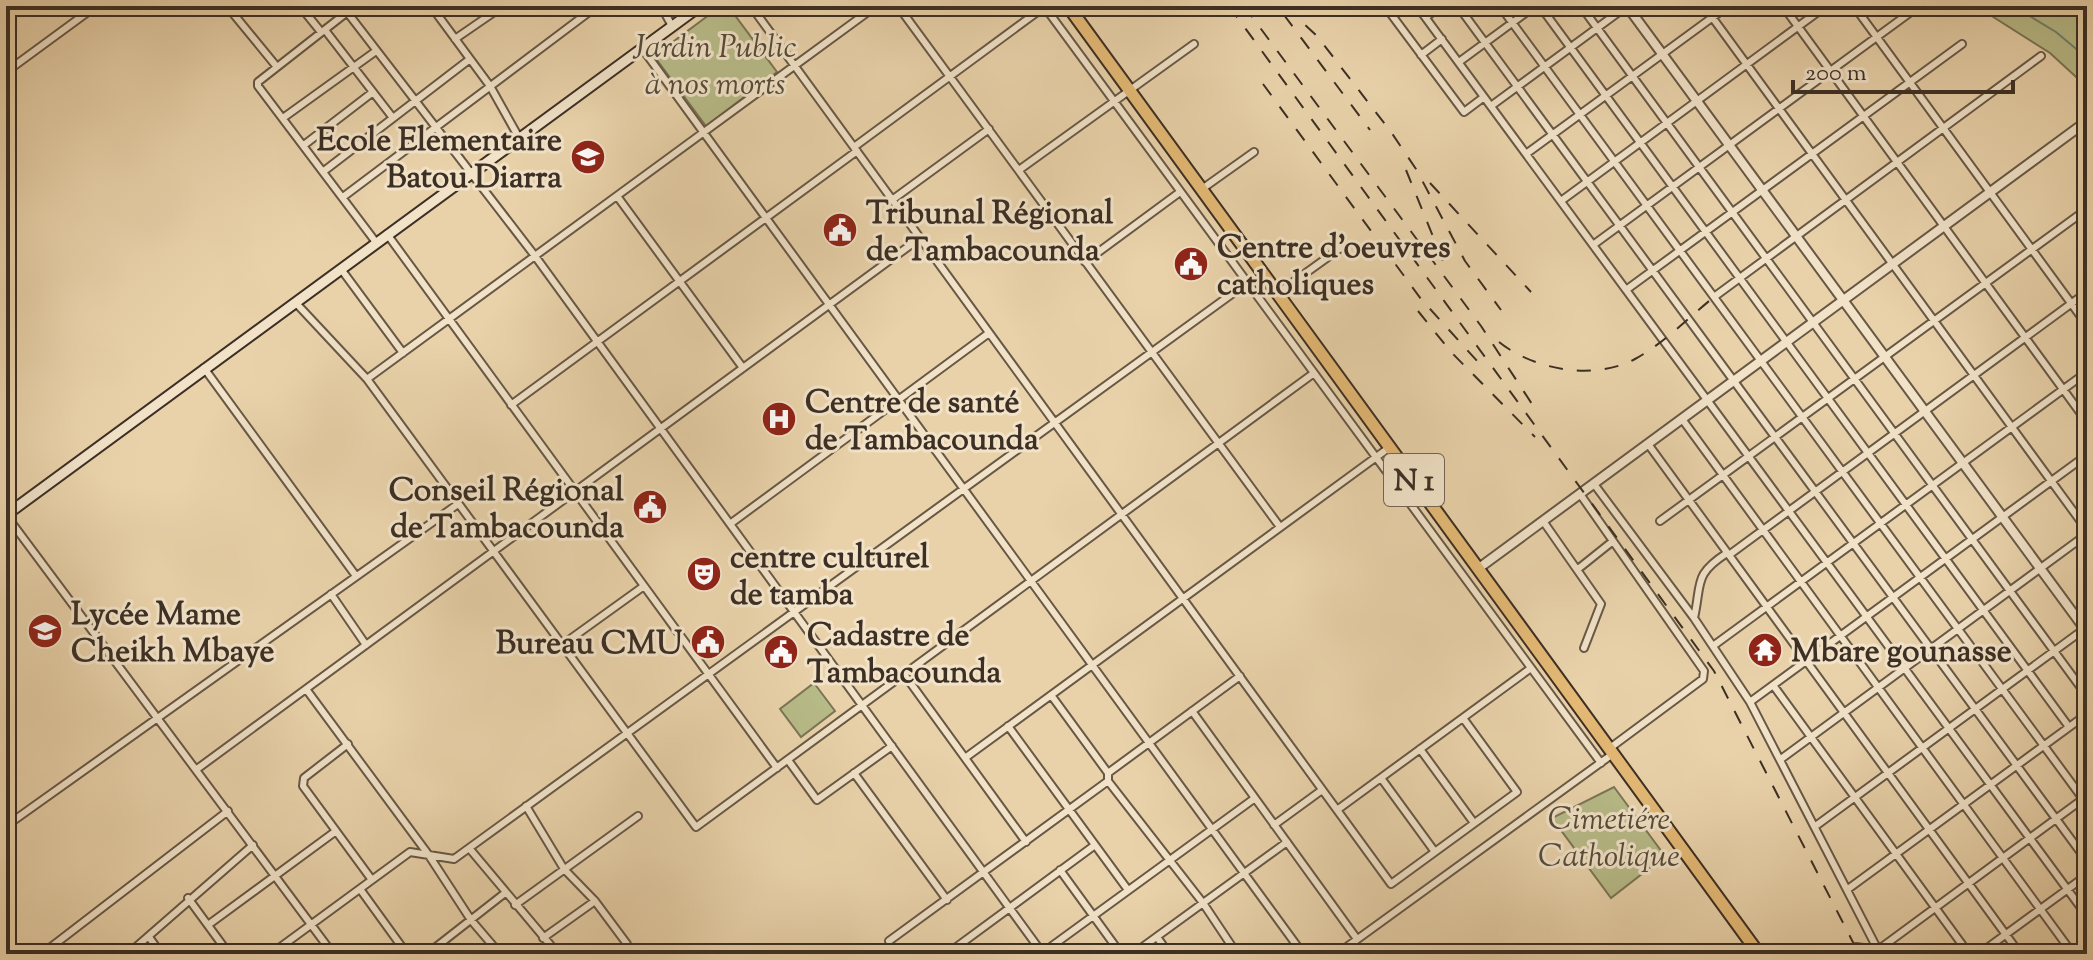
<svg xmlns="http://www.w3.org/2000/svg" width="2093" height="960" font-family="'Sorts Mill Goudy',serif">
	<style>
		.green { fill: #b7bb88; stroke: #7a7556; stroke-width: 2 }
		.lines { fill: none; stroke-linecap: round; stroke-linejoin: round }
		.stream { stroke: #738171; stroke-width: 2 }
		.minor-casing { stroke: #675846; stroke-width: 10 }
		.tertiary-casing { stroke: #675846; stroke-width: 12 }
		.secondary-casing { stroke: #3c2f24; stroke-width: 13 }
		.trunk-casing { stroke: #3c2f24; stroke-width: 15 }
		.minor { stroke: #f1e2c8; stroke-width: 6 }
		.tertiary { stroke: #f1e2c8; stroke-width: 8 }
		.secondary { stroke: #f1e2c8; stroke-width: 9 }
		.trunk { stroke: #e4b975; stroke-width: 11 }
		.rail { stroke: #3c2f24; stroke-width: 2; stroke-dasharray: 14 14; stroke-linecap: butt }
		.labels { text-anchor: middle; stroke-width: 6; stroke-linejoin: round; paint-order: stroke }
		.shield { fill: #f1e2c8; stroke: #726555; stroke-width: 2 }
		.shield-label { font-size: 30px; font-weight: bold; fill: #3c2f24 }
		.park-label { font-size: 32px; font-style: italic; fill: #554b38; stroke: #f1e2c8 }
		.poi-label { font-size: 32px; font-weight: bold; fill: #3c2f24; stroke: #f1e2c8; text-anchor: start }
	</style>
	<rect width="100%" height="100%" fill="#e9d2aa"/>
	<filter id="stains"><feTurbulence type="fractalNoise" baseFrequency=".0025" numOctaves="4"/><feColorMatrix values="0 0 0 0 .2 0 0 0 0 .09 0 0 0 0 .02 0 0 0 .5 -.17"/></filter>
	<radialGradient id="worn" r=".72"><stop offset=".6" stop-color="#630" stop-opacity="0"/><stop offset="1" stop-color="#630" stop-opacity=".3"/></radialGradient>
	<path class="green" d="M721,6H728L777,72L706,126L654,56Z
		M1976,6H2087V87L2050,53Z
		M814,683L835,711L801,737L780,709Z
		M1614,787L1665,856L1611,898L1552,818Z"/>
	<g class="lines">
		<path class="stream" d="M2013,6L2056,32L2087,58"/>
		<g class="minor-casing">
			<path id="minor" d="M227,6L277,67
				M300,6L321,32
				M355,6L258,82V86L375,241
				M431,6L490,86L518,136
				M661,6L672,26
				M751,6L1391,884L1517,792L1463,718
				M898,6L1280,527
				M1044,6L1601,763
				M1385,6L1464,112L1484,97
				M1417,6L2087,916
				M1458,6L2087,861
				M1500,6L2083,799
				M1540,6L2069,727
				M1581,6L2087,696
				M1704,6L2087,530
				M1783,6L2087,422
				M1854,6L2087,325
				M347,12L535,256L1043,954
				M1426,17L1441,6
				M325,30L393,118
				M455,39L503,6
				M642,48L1303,954
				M1421,55L1442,39
				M1459,62L1535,6
				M6,72L96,6
				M1491,106L1627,6
				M283,118L376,51
				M304,145L373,92
				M854,147L1044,7
				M1526,154L1728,6
				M1019,170L1194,44
				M324,171L470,59
				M1202,189L1254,152
				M617,196L743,368
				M343,197L597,6
				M892,200L989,129
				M1561,201L1826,6
				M387,234L777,768
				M1593,245L1919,6
				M1085,262L1180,192
				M341,269L403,353
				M1626,290L1962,44
				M1278,293L1342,247
				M1714,297L2041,56
				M295,302L367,379L696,827L1314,373
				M204,368L356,576
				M367,379L876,6
				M511,405L857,151
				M1682,419L2073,954
				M1648,444L2020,954
				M1594,484L1694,618L1750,702L1880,954
				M1580,494L1704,671L1703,679L1610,748
				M6,515L333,954
				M1543,521L1601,604L1584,648
				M1660,521L2087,209
				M730,524L989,333
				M1729,555L2087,292
				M1578,569L1613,541
				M331,594L366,645
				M1694,618C1702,583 1693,575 1727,553
				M562,645L644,586
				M1713,646L2087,372
				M904,674L1026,842
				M1773,685L1969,954
				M306,689L428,854L471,920L500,954
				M1051,695L1108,773V781L1203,903L1237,954
				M1750,702L2087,455
				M1192,711L1357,939
				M1008,726L1128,890
				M348,744L304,778L303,786L372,880
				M1420,749L1474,823
				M965,758L1390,447
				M1781,759L2087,534
				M788,760L817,800L892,746
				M197,769L920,238
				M854,773L947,900
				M1108,773L1240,676
				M1381,778L1435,852
				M526,806L564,869L595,901L627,944L613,954
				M1337,810L1531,668
				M1274,825L1322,790
				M1817,825L2087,627
				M6,826L458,504
				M469,848L558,954
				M1060,870L1121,954
				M360,889L407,954
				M1848,889L2087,714
				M188,898L229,954
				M515,905L638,816
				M208,925L336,831
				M149,937L161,954
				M1157,937L1169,954
				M543,938L595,901
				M889,941L1108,781
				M42,954L228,811
				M128,954L253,845
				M271,954L410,852L454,859L1247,283
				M427,954L505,893
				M947,954L1095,845
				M1041,954L1255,798
				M1133,954L1287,842
				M1337,954L1614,753
				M1832,954L1856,947L1878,950L2087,796
				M1979,954L2087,875"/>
		</g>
		<g class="tertiary-casing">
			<path id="tertiary" d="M1627,6L2087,632
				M1479,568L2087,121"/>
		</g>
		<g class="secondary-casing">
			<path id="secondary" d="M6,515L700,6"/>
		</g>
		<g class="trunk-casing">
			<path id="trunk" d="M1068,6L1759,954"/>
		</g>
		<use href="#minor" class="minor"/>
		<use href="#tertiary" class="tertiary"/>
		<use href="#secondary" class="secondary"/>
		<use href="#trunk" class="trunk"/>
		<path class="rail" d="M1229,6L1714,671L1859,954
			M1244,6L1481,326L1532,404
			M1285,6L1317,36L1391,132L1416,169L1465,261L1501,310
			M1284,15L1370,130
			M1263,84L1421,299L1478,362
			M1406,170L1445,266
			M1430,183L1531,292
			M1418,311L1451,352L1535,437
			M1499,342C1534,370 1594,381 1635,359C1663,344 1689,317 1714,297"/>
	</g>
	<defs>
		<g id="school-disc" transform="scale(1.8)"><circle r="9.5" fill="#8f2418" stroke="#f1e2c8"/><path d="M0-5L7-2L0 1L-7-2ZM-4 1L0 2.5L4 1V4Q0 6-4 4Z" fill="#fff"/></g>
		<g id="civic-disc" transform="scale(1.8)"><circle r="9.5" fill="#8f2418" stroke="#f1e2c8"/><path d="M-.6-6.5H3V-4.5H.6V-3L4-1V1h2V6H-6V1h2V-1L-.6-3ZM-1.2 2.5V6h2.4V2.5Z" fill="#fff"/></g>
		<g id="hospital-disc" transform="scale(1.8)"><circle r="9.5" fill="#8f2418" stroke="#f1e2c8"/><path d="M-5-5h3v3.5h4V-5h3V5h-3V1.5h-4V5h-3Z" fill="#fff"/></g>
		<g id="theatre-disc" transform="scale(1.8)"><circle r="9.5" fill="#8f2418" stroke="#f1e2c8"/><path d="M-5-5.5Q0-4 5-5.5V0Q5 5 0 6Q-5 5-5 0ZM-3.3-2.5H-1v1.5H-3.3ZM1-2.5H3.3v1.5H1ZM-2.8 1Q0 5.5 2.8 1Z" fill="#fff"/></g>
		<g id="temple-disc" transform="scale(1.8)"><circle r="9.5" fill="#8f2418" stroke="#f1e2c8"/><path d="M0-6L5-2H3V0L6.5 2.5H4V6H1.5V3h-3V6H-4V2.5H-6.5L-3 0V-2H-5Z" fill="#fff"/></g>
	</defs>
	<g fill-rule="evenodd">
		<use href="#school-disc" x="588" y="157"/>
		<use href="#civic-disc" x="840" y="230"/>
		<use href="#civic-disc" x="1191" y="264"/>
		<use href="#hospital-disc" x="779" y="419"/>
		<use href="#civic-disc" x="650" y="507"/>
		<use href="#theatre-disc" x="704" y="574"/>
		<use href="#school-disc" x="45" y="631"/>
		<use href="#civic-disc" x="708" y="642"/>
		<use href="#temple-disc" x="1765" y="650"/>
		<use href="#civic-disc" x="781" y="652"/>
	</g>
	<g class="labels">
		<rect class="shield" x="1384" y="454" width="60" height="52" rx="6"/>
		<g class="shield-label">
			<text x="1414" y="490">N 1</text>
		</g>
		<g class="park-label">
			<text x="715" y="57">Jardin Public<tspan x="715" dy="37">à nos morts</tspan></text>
			<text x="1609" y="829">Cimetiére<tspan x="1609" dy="37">Catholique</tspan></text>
		</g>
		<g class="poi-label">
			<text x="562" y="150" text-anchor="end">Ecole Elementaire<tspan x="562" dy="37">Batou Diarra</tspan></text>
			<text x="866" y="223">Tribunal Régional<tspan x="866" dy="37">de Tambacounda</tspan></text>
			<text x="1217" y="257">Centre d'oeuvres<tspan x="1217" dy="37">catholiques</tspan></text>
			<text x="805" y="412">Centre de santé<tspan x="805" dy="37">de Tambacounda</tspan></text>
			<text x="624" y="500" text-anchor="end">Conseil Régional<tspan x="624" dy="37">de Tambacounda</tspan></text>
			<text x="730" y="567">centre culturel<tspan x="730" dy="37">de tamba</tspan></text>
			<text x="71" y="624">Lycée Mame<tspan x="71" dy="37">Cheikh Mbaye</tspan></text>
			<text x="807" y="645">Cadastre de<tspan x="807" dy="37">Tambacounda</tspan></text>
			<text x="682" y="653" text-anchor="end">Bureau CMU</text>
			<text x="1791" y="661">Mbare gounasse</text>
		</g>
	</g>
	<rect width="2093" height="960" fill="none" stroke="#e9d2aa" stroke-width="32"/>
	<rect x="8" y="8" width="2077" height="944" fill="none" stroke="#3c2f24" stroke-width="4"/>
	<rect x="16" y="16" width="2061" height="928" fill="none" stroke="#3c2f24" stroke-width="2"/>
	<path d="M1793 80v12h220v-12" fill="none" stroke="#3c2f24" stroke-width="4"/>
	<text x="1805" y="80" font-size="24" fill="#3c2f24" stroke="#f1e2c8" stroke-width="6" paint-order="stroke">200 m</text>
	<rect width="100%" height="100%" filter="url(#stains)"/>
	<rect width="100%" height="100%" fill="url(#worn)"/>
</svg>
